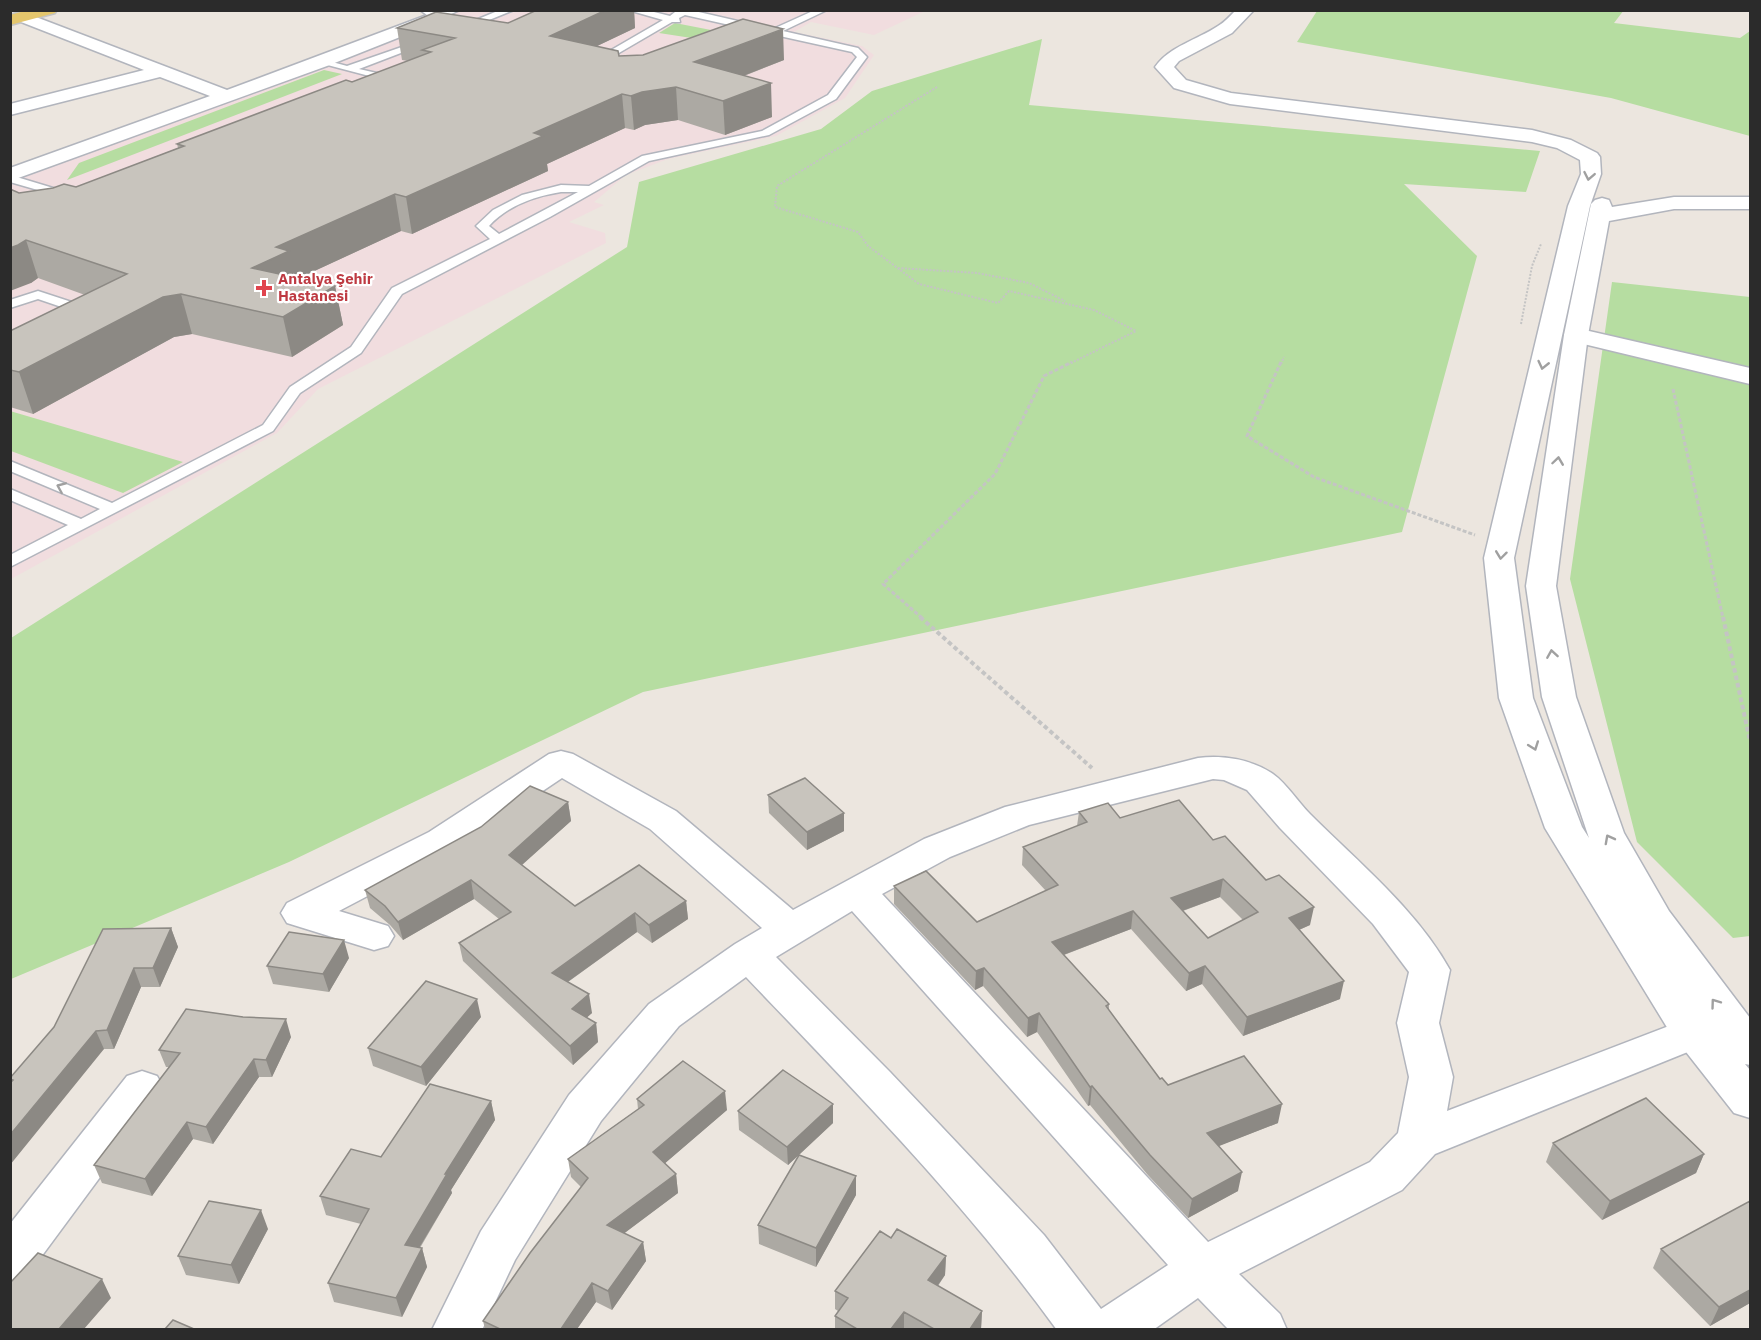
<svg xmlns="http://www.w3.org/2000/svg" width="1761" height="1340" font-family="'IBM Plex Sans',sans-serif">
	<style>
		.medical { fill: #f1dddf }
		.green { fill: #b6dda1 }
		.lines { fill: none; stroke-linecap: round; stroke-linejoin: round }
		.service-casing { stroke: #b2b5bd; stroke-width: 3 }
		.minor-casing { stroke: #b2b5bd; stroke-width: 3 }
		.tertiary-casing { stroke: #b2b5bd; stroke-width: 3 }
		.primary-casing { stroke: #c4c4c4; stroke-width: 3 }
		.path-far2 { stroke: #c4c4c4; stroke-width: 2; stroke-dasharray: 2 1.5; stroke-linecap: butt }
		.path-far1 { stroke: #c4c4c4; stroke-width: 3; stroke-dasharray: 4 2; stroke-linecap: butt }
		.path { stroke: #c4c4c4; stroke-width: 4; stroke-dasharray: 4.5 3; stroke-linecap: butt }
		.service { fill: #fff; fill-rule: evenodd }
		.minor { fill: #fff; fill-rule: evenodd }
		.tertiary { fill: #fff; fill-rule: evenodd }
		.primary { fill: #e4c66c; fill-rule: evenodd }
		.wall { fill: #aca9a3; fill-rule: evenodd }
		.shaded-wall { fill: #8c8984 }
		.building { fill: #c8c4bd; stroke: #8c8984; stroke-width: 1.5; fill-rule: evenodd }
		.oneway { stroke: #a0a0a0 }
		.health-dot { fill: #e0444e; stroke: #fff; stroke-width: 2 }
		.labels { text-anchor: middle; stroke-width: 4.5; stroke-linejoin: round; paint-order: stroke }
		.far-health-label { font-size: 15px; font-weight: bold; fill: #be3a42; stroke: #fff; text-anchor: start }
	</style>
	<rect width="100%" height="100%" fill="#ece6df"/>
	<path class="medical" d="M445,11H925L874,35L811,22L794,32L862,46L874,55L845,98L776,136L668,159L626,175L594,202L604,205L569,222L605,233L606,243L318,389L277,433L11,579V181L455,15Z"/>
	<path class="green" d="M1317,11L1624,10L1614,23L1740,38L1750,31V136L1611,98L1297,42Z
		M675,23L747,37L724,43L659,33Z
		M1042,39L1029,105L1540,151L1526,192L1404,184L1477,256L1402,532L643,692L289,862L11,979V638L627,247L639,182L821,129L872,91Z
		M324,70L342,74L67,180L79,163Z
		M1612,282L1750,297V936L1733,938L1637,842L1570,579Z
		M10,411L183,462L123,493L11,451Z"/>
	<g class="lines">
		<g class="service-casing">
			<path id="service" d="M446,10H460L442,18L438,15Z
				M500,10H514L467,29L459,27Z
				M628,10H646L670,16L675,12L672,10H690L773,29L815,10H827L783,31L858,48L867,57L836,99L769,135L649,161L550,217L402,294L361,353L300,393L273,431L10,567V555L68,525L10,500V489L81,519L100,509L10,471V461L112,503L263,425L290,387L351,347L392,288L490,239L476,226L493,210L522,195L561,185L589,186L642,156L762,131L828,95L857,57L852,52L775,35L766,36L765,33L685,15L679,18L680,22H672L600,64H594V60L663,20ZM561,192H578L499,234L489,226C507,206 535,196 561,192Z
				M419,41L427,43L359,69L399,78V82L396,83L316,62L321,59L347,66Z
				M10,175L73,194L75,196L69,199L10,182Z
				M38,291L93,309L95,312L88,316L38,299L10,308V300Z"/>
		</g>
		<g class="minor-casing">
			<path id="minor" d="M420,10H445L450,15L448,18L327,66L10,181V168L210,96L160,77L10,115V104L144,70L16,20L14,17L16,14H28L227,90L427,15Z
				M1576,328L1750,368V384L1567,340L1564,335L1567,330Z
				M561,751L573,754L676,811L793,910L924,839L1005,807L1198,758C1223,755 1251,759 1273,774C1287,784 1298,802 1310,814C1358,862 1417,910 1450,970L1439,1023L1453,1077L1447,1111L1695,1016L1710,1021L1716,1032L1710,1043L1435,1154L1402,1190L1239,1274L1280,1314L1287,1330H1229L1198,1298L1153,1330H1057C965,1203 854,1090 746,977L679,1026L601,1121L515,1260L482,1330H432L481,1231L569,1095L649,1004L735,944L762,928L650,829L562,778L455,850L339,911L388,926L394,936L388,946L374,950L287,923L281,913L287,903L429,832L549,754ZM1213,779L1224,780L1247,790L1280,828L1373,924L1409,972L1397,1023L1409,1077L1398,1133L1370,1162L1208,1242L882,894L950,857L1029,825ZM852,911L1168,1265L1101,1309L1044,1235L890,1072L776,957Z
				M142,1071L157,1076L164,1088L157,1100L27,1276L10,1282V1224L127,1076Z"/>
		</g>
		<g class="tertiary-casing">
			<path id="tertiary" d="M1236,10H1254L1232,33L1179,61L1174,67L1186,80L1231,93L1532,130L1571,140L1597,153L1600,157L1601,174L1590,206L1514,558L1533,698L1582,827L1589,838L1542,697L1526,586L1564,335L1591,204L1595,200L1602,198L1609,200L1612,207L1674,197H1750V209H1674L1609,221L1588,335L1556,586L1576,697L1624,833L1669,911L1750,1018V1065L1745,1064L1750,1070V1118L1734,1113L1668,1029L1545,828L1499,698L1484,558L1568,206L1581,174L1580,160L1557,148L1532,142L1230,104L1174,88L1155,67C1170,46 1197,40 1218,26C1225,22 1230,16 1236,10Z"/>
		</g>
		<g class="primary-casing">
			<path id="primary" d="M28,10H57L55,13L10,25V15Z"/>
		</g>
		<path class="path-far2" d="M937,87L777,186L775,207L858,232L868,246L919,284L998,303L1009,291L1094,310L1136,331L1069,364
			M898,268L977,273L1029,283L1065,301
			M1521,324L1532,266L1541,244
			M1281,364L1284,357"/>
		<path class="path-far1" d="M1281,362L1247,436L1314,477L1475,535
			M1673,389L1723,618
			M922,618L883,584L995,474L1044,376L1072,362"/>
		<path class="path" d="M920,617L1092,768
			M1723,617L1750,741"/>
		<use href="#service" class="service"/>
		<use href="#minor" class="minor"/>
		<use href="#tertiary" class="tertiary"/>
		<use href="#primary" class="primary"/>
	</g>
	<path class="wall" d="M537,10H634L635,28L597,46L619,56L784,60L744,76L772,117L725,135L678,120L645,125L634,130L625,128L547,164L548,171L412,234L401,231L299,278L335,286L343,325L292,357L192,334L174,337L33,414L10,407V331L85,295L38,278L31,283L19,193L76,187L178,148L177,144L352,82L408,61L402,60L397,28L508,23Z
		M768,795L844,831L807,850L769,813Z
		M568,802L571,821L521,865L575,906L686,901L688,919L652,943L637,932L568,982L592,1013L586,1018L596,1023L598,1042L573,1065L463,961L459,943L499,919L474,899L403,940L390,925L370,908L365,890Z
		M1079,812L1120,818L1213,840L1266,880L1310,925L1299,930L1340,999L1243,1036L1202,984L1186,991L1131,929L1064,955L1109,1004V1010L1160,1079L1168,1085L1278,1123L1218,1146L1238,1191L1188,1218L1147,1174L1090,1105L1088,1106L1037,1032L1027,1037L983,986L975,990L894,904V886L977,922L1046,891L1022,865L1023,847L1077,826ZM1220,897L1243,920L1208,938L1183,911Z
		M171,928L178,947L160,987H141L114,1049H104L11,1083L10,1078Z
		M349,958L329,992L273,984L267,966Z
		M481,1017L426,1086L373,1066L368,1048Z
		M291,1037L272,1077H259L213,1144L193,1139L152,1196L102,1183L94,1165L169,1067H166L159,1050Z
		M637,1099L727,1110L665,1163L676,1174L678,1193L624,1233L643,1242L646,1261L612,1310L596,1302L577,1329H485L483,1321L581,1187L571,1177L568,1159L638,1109Z
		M491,1101L495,1120L451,1190L452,1193L420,1248H422L427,1267L402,1317L334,1302L328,1283L361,1224L326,1215L320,1196L381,1157Z
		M738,1111L833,1123L799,1155L856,1176V1195L816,1267L759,1244L758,1225L799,1155L788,1165L739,1130Z
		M1553,1143L1704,1154L1696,1173L1602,1220L1546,1162Z
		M1750,1201V1303L1710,1326L1653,1268L1661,1249Z
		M268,1229L239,1284L186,1275L178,1256Z
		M891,1238L946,1256L945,1275L938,1286L982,1311L981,1329H835V1316L838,1311L835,1309V1291Z"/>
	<path class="shaded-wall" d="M606,10H634L635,28L553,67L550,36Z
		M783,29L784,60L697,94L694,62Z
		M771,83L772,117L725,135L723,101Z
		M676,87L678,120L645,125L634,130L631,96L642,92Z
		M622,94L625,128L547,164L548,171L412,234L406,197L534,133Z
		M395,194L401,231L295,280L252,268L276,247Z
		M26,240L38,278L31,283L10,291V248Z
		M335,286L343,325L292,357L283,317Z
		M181,294L192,334L174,337L33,414L19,372L163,297Z
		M568,802L571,821L512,874L509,855Z
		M844,813V831L807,850V832Z
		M1223,879L1220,897L1168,916L1171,898Z
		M471,880L474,899L403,940L398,922Z
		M686,901L688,919L652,943L649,925Z
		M1314,907L1310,925L1285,936L1289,918Z
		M1133,911L1131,929L1050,960L1052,942Z
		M635,913L637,932L555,991L552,973Z
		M171,928L178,947L160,987L153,968Z
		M344,940L349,958L329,992L323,974Z
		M1205,966L1202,984L1186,991L1189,973Z
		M134,968L141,987L114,1049L107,1030Z
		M984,968L983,986L975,990L976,971Z
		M1344,981L1340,999L1243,1036L1247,1017Z
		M589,994L592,1013L575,1028L572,1009Z
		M477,999L481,1017L426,1086L421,1067Z
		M1039,1013L1037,1032L1027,1037L1028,1018Z
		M286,1019L291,1037L272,1077L266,1060Z
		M596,1023L598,1042L573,1065L570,1046Z
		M96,1031L104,1049L10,1165V1135Z
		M254,1059L259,1077L213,1144L206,1127Z
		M1092,1086L1090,1105L1088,1106L1090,1087Z
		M725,1091L727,1110L656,1171L653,1152Z
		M491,1101L495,1120L451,1190L452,1193L410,1263L405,1245L445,1174Z
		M833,1104V1123L788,1165L787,1147Z
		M1282,1104L1278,1123L1204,1152L1207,1133Z
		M187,1122L193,1139L152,1196L145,1179Z
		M1704,1154L1696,1173L1602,1220L1610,1201Z
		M1242,1172L1238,1191L1188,1218L1192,1199Z
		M676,1174L678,1193L610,1244L607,1225Z
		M856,1176V1195L816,1267V1248Z
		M261,1210L268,1229L239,1284L231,1265Z
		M643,1242L646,1261L612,1310L608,1291Z
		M422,1248L427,1267L402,1317L396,1298Z
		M946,1256L945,1275L928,1299V1280Z
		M102,1279L111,1298L84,1329H59Z
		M592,1283L596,1302L577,1329H561Z
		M1750,1290V1303L1710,1326L1719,1307Z
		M982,1311L981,1329H970Z
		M904,1312V1329H891Z"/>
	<path class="building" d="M537,10H606L550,36L618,51L619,56L643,55L743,19L783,29L694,62L771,83L723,101L676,87L642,92L631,96L622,94L534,133L543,136L406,197L395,194L276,247L289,251L252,268L335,286L283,317L181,294L163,297L19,372L10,370V331L127,274L26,240L18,245L10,248V189L19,193L53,188L64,184L76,187L184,146L177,144L346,80L352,82L431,52L422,50L455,38L397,28L436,12L508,23Z
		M805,778L844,813L807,832L768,795Z
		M530,786L568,802L509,855L575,906L639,865L686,901L649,925L635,913L552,973L589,994L572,1009L596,1023L570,1046L459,943L511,912L471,880L398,922L385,906L365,890L481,827Z
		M1179,800L1213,840L1225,836L1266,880L1279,875L1314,907L1289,918L1344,981L1247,1017L1205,966L1189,973L1133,911L1052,942L1109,1004L1106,1006L1160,1079L1162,1078L1168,1085L1244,1056L1282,1104L1207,1133L1242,1172L1192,1199L1150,1155L1092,1086L1090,1087L1039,1013L1028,1018L984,968L976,971L894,886L926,871L977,922L1058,885L1023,847L1087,822L1079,812L1108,803L1120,818ZM1223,879L1258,912L1208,938L1171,898Z
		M171,928L153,968H134L107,1030L96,1031L10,1135V1083L13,1080L10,1079V1078L54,1027L103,929Z
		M289,932L344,940L323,974L267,966Z
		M426,981L477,999L421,1067L368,1048Z
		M186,1009L243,1017L286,1019L266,1060L254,1059L206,1127L187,1122L145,1179L94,1165L180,1053L159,1050Z
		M683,1061L725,1091L653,1152L676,1174L607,1225L643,1242L608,1291L592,1283L561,1329H500L483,1321L530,1253L588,1178L568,1159L644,1105L637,1099Z
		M783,1070L833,1104L787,1147L738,1111Z
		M430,1084L491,1101L445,1174H447L405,1245L422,1248L396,1298L328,1283L369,1209L320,1196L351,1149L381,1157Z
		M1646,1098L1704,1154L1610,1201L1553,1143Z
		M799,1155L856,1176L816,1248L758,1225Z
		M209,1201L261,1210L231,1265L178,1256Z
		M1750,1201V1290L1719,1307L1661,1249Z
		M897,1229L946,1256L928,1280L982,1311L970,1329H934L904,1312L891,1329H857L835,1316L848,1298L835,1291L880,1231L891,1238Z
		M38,1253L102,1279L59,1329H10V1283Z
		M173,1320L194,1329H165Z"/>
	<defs><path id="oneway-chevron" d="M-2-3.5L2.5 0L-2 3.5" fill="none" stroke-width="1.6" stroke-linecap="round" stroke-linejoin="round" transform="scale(1.5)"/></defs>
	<g class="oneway">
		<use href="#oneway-chevron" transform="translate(1589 176) rotate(101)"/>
		<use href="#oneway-chevron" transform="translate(1543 365) rotate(103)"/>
		<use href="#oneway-chevron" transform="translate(1558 461) rotate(-82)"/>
		<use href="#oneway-chevron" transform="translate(61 487) rotate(-157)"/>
		<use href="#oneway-chevron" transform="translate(1501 555) rotate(97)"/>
		<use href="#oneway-chevron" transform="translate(1552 654) rotate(-99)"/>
		<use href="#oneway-chevron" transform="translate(1534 746) rotate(70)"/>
		<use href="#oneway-chevron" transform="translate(1609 839) rotate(-118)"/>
		<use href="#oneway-chevron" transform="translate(1715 1003) rotate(-126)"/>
	</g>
	<path class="health-dot" d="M261 279h6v6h6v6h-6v6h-6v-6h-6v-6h6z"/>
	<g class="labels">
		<g class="far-health-label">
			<text x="278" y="284">Antalya Şehir<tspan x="278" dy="17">Hastanesi</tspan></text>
		</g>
	</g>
	<rect width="1761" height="1340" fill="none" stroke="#2b2b2b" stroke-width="24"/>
</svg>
